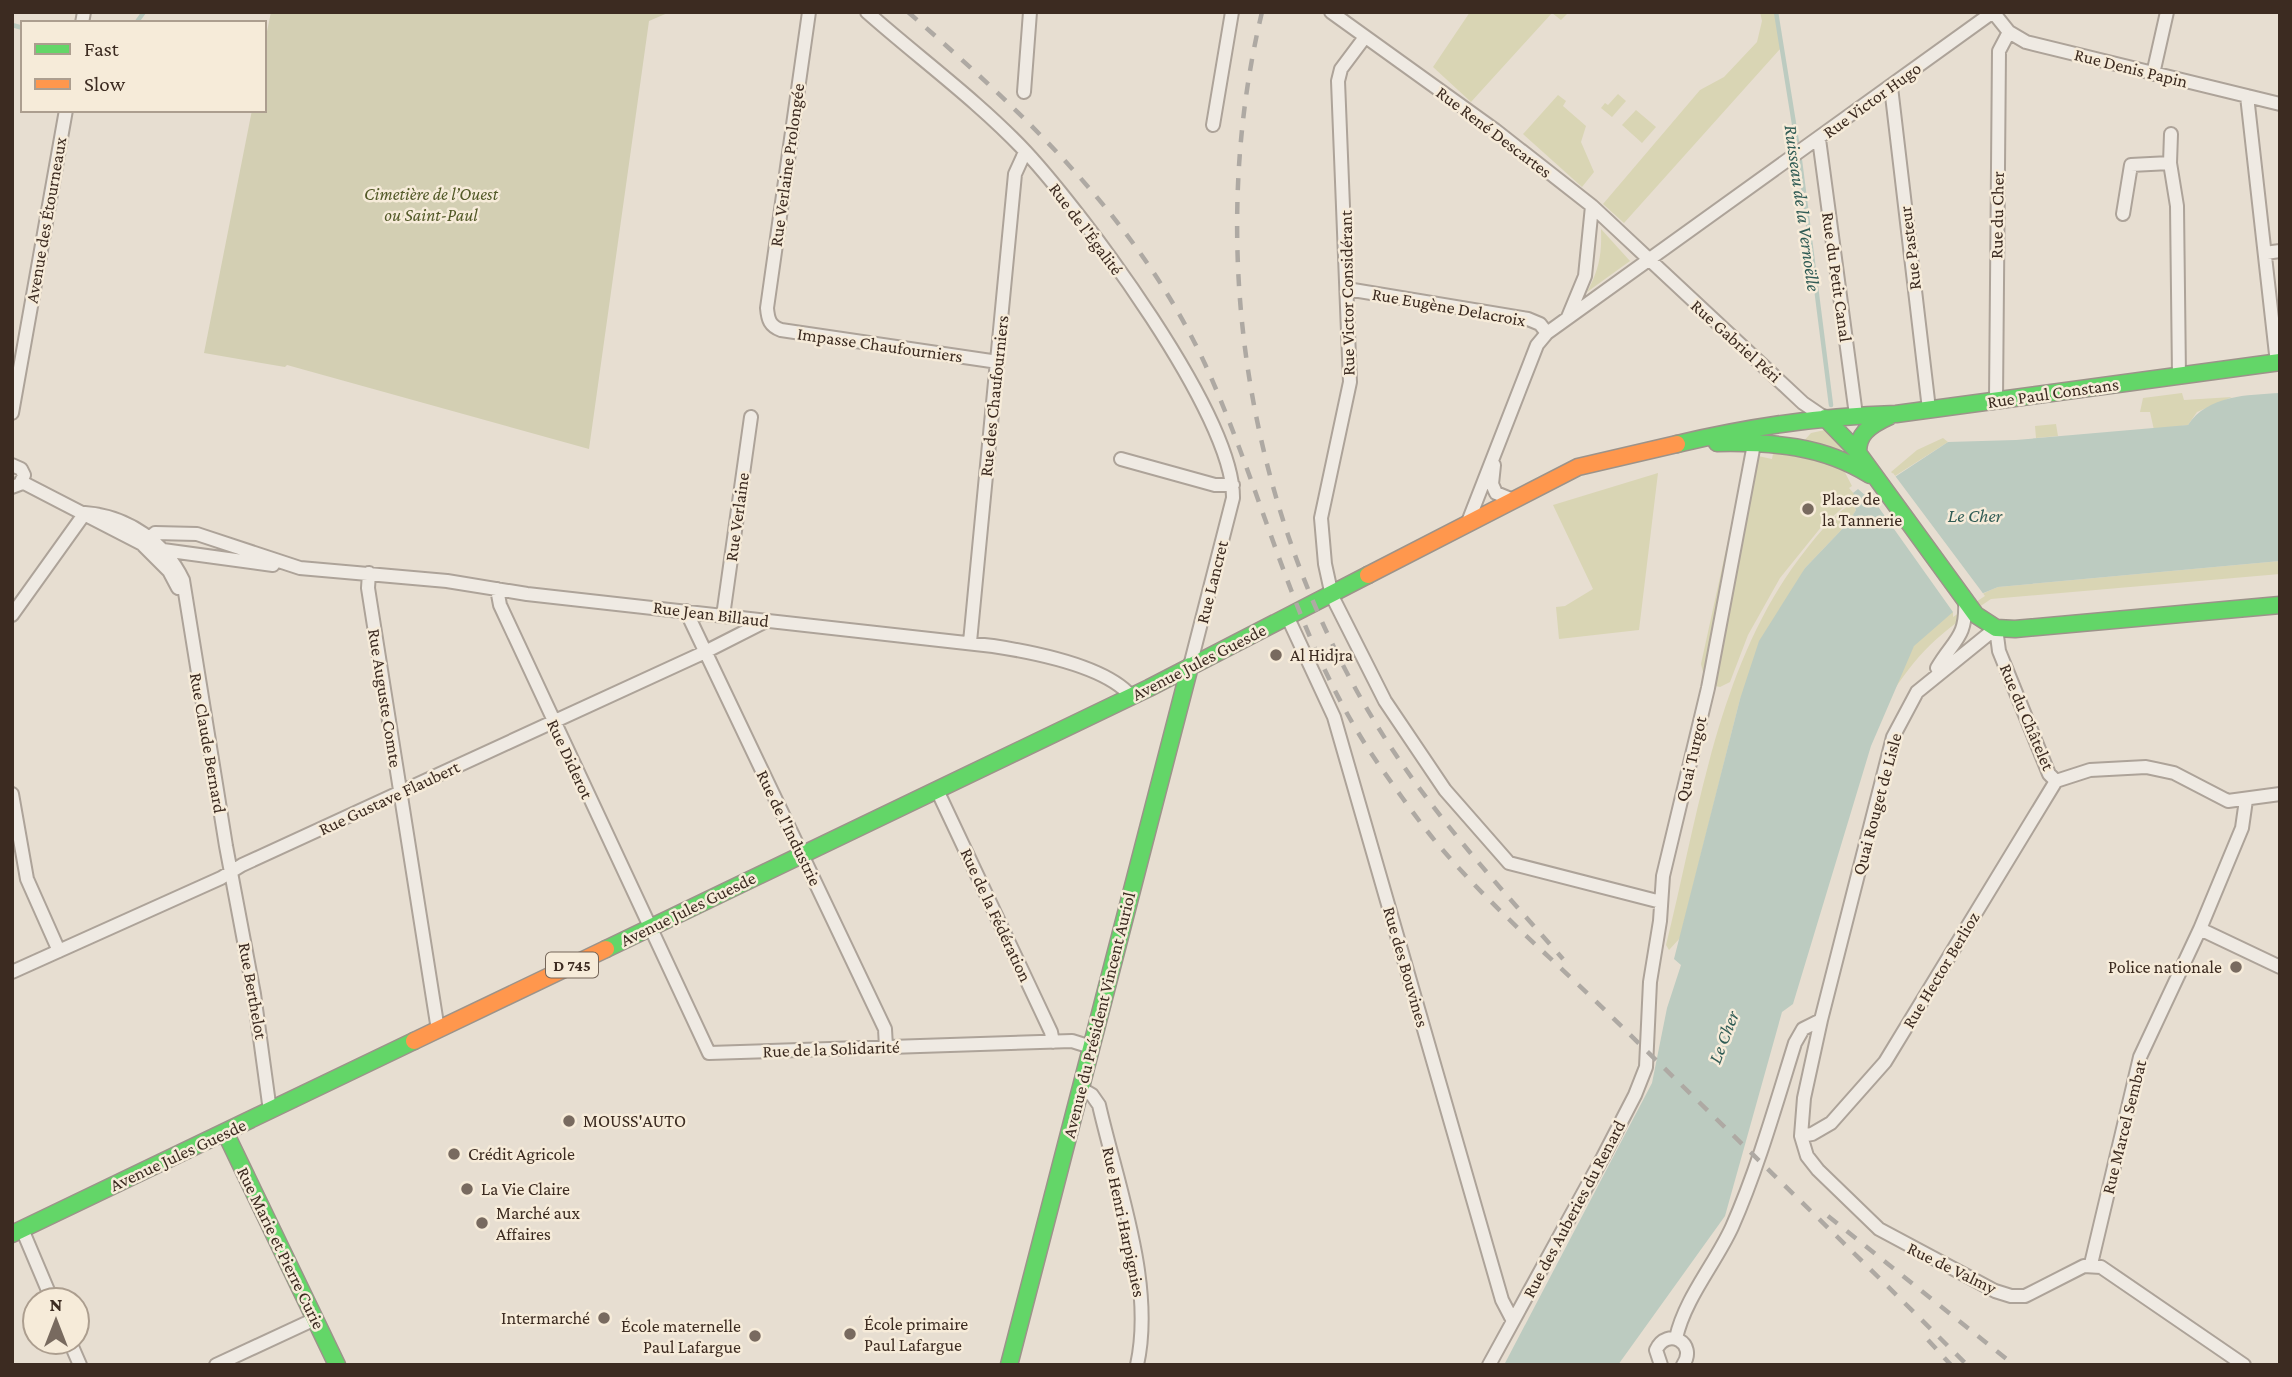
<svg xmlns="http://www.w3.org/2000/svg" width="2292" height="1377" font-family="'Crimson Pro',serif">
	<style>
		.green { fill: #d9d5b4 }
		.cemetery { fill: #d3cfb3 }
		.water { fill: #bccbc0 }
		.pier { fill: #e7ded1 }
		.lines { fill: none; stroke-linecap: round; stroke-linejoin: round }
		.stream { stroke: #bccbc0; stroke-width: 4.5 }
		.street-casing { stroke: #ada399; stroke-width: 16 }
		.fast-casing { stroke: #9c938a; stroke-width: 19 }
		.slow-casing { stroke: #9c938a; stroke-width: 19 }
		.street { stroke: #efeae3; stroke-width: 12 }
		.fast { stroke: #63d668; stroke-width: 16 }
		.slow { stroke: #ff974d; stroke-width: 16 }
		.rail { stroke: #aea9a3; stroke-width: 4.5; stroke-dasharray: 12 12; stroke-linecap: butt }
		.poi-dot { fill: #786a5f; stroke: #f6ebd9; stroke-width: 2.5 }
		.labels { text-anchor: middle; stroke-width: 5; stroke-linejoin: round; paint-order: stroke }
		.shield { fill: #f6ebd9; stroke: #746558; stroke-width: 2 }
		.shield-label { font-size: 16px; font-weight: bold; fill: #3c2b21 }
		.street-label { font-size: 18px; fill: #3c2b21; stroke: #f6ebd9 }
		.park-label { font-size: 18px; font-style: italic; fill: #525927; stroke: #f6ebd9 }
		.poi-label { font-size: 18px; fill: #3c2b21; stroke: #f6ebd9; text-anchor: start }
		.water-label { font-size: 19px; font-style: italic; fill: #305c55; stroke: #f6ebd9 }
	</style>
	<rect width="100%" height="100%" fill="#e7ded1"/>
	<path class="green" d="M1470,12H1569L1561,20L1552,13L1471,102L1433,67Z
		M1760,12H1776L1781,48L1624,223L1603,204L1700,90L1724,77L1757,42L1762,21Z
		M1618,94L1626,101L1612,117L1601,108L1605,103L1608,105Z
		M1558,95L1566,101L1563,106L1586,126L1581,142L1594,172L1582,187L1523,134Z
		M1636,110L1656,127L1642,143L1622,125Z
		M1601,229L1630,261L1587,292C1599,270 1602,254 1601,229Z
		M2182,393L2184,400L2232,397L2197,412L2188,425L2154,430L2150,412H2140L2143,398Z
		M2056,424L2058,436L2036,438L2035,426Z
		M1825,430L1853,455L1803,442L1811,433Z
		M1943,438L1948,442L1895,476L1891,472L1917,450Z
		M1774,448L1839,461L1852,486L1849,488L1856,496L1822,526L1780,578L1748,635L1730,682L1720,687L1706,684L1701,664L1743,472L1758,456L1772,459Z
		M1658,473L1639,630L1559,639L1556,607L1565,606L1593,589L1553,505Z
		M1853,503L1856,510L1848,523L1805,568L1740,699L1680,938L1669,950L1666,945C1700,809 1718,659 1808,547C1821,531 1835,513 1853,503Z
		M2280,561V574L1991,599C1944,630 1923,646 1892,693C1899,678 1904,661 1913,647C1927,626 1974,596 1998,587Z"/>
	<path class="cemetery" d="M271,12H670L649,21L589,449L287,365L285,367L204,353L252,110H264V46Z"/>
	<path class="water" d="M2280,393V561L1998,587L1981,594L1953,612L1914,646L1871,746L1793,1004L1782,1012L1725,1216L1618,1365H1504L1652,1083L1667,1008L1681,965L1674,959L1740,699L1759,641L1805,568L1848,523L1856,510L1853,503L1858,499L1853,493L1858,489L1866,496L1948,442L2016,440L2188,425C2208,395 2247,395 2280,393Z"/>
	<path class="pier" d="M1893,473L1985,596L1953,617V612L1867,491Z"/>
	<g class="lines">
		<path class="stream" d="M1776,12L1800,161L1831,405
			M136,23L144,12
			M12,25L23,28"/>
		<g class="street-casing">
			<path id="street" d="M809,12L767,308C768,320 770,326 781,330L998,362
				M867,12C919,58 978,101 1026,152C1084,215 1234,415 1233,498L1190,666
				M1331,12L1495,130L1592,206L1803,403L1825,418
				M1993,12L2009,32L2026,42L2280,104
				M82,23L84,12
				M1365,37L1341,69L1338,81L1350,382L1321,518L1325,564L1332,596L1385,701L1445,790L1509,863L1661,902
				M2153,74L2167,12
				M1891,87L1929,409
				M1024,92L1030,12
				M2247,96L2277,363
				M1213,125L1232,12
				M1819,139L1856,415
				M2170,163L2171,134
				M2123,214L2131,165L2170,163L2177,206L2179,376
				M2265,253L2280,251
				M1347,289L1528,319L1540,324L1547,333
				M1568,317L1585,276L1592,206
				M1996,400L1999,51L2009,32
				M12,413L66,110
				M1121,459L1215,485H1233
				M12,465L21,469L24,475L20,484L12,487
				M1494,465L1492,484L1496,493L1513,500
				M22,482L142,544L169,571L178,588
				M85,513C127,516 165,542 183,580L226,846L254,994L270,1111
				M1468,522L1537,345L1547,333L1993,12
				M142,544L155,533L197,534L300,568L447,581L527,594L993,646C1032,652 1105,666 1131,696
				M163,550L273,565
				M369,573L368,588L438,1030
				M497,589L500,605L709,1053L1072,1041L1091,1047
				M686,611L885,1029L886,1047
				M12,615L85,513
				M723,616L751,417
				M1288,618L1334,717L1502,1300L1513,1321
				M970,642L1015,174L1025,152
				M1937,668C1953,640 1967,638 1965,601
				M2056,781L2049,774L1999,651L1996,628L1917,692L1893,737L1821,1020L1804,1098L1801,1136L1807,1156L1818,1170L1879,1229L1995,1291L2011,1296H2025L2084,1266L2101,1267L2244,1365
				M2056,781L2090,770L2146,767L2174,773L2228,801L2280,794
				M937,790L1051,1032L1053,1042
				M12,794L27,879L59,951
				M2200,929L2280,967
				M12,972L221,878L242,865L703,653L764,622
				M1080,1088L1092,1095L1099,1105C1117,1184 1155,1284 1137,1365
				M1801,1136L1812,1134L1831,1123L1885,1062L2056,781
				M22,1229L52,1300
				M2091,1264L2140,1057L2200,929L2242,828L2246,800
				M1676,1338C1685,1298 1715,1264 1732,1227C1758,1168 1776,1104 1795,1043L1803,1029L1821,1020
				M70,1342L80,1365
				M216,1365L315,1319
				M1489,1365L1603,1157L1635,1095L1646,1067L1650,982L1660,921L1663,876L1708,688L1754,444
				M1661,1365L1656,1350C1667,1326 1698,1343 1683,1365"/>
		</g>
		<g class="fast-casing">
			<path id="fast" d="M1825,418L1856,450L1976,615L1996,628L2015,629L2280,605
				M1717,443C1772,442 1822,445 1870,475
				M1677,444C1749,427 1822,416 1896,414L2280,362
				M1859,459C1854,435 1870,425 1890,416
				M606,949L1149,688L1368,575
				M225,1132L337,1365
				M12,1234L414,1041
				M1009,1365L1190,666"/>
		</g>
		<g class="slow-casing">
			<path id="slow" d="M1368,575L1578,467L1677,444
				M414,1041L606,949"/>
		</g>
		<use href="#street" class="street"/>
		<use href="#fast" class="fast"/>
		<use href="#slow" class="slow"/>
		<path class="rail" d="M908,12C1026,115 1138,220 1205,364C1265,496 1295,644 1379,765C1401,796 1423,828 1448,856C1498,913 1556,962 1610,1015C1729,1132 1849,1247 1967,1365
			M1262,12C1202,262 1252,541 1396,755C1445,828 1505,893 1563,959
			M1828,1216L2014,1365
			M1928,1340L1951,1365"/>
	</g>
	<g class="poi-dot">
		<circle cx="1808" cy="509" r="7"/>
		<circle cx="1276" cy="655" r="7"/>
		<circle cx="2236" cy="967" r="7"/>
		<circle cx="569" cy="1121" r="7"/>
		<circle cx="454" cy="1154" r="7"/>
		<circle cx="467" cy="1189" r="7"/>
		<circle cx="482" cy="1223" r="7"/>
		<circle cx="604" cy="1318" r="7"/>
		<circle cx="850" cy="1334" r="7"/>
		<circle cx="755" cy="1336" r="7"/>
	</g>
	<g class="labels">
		<rect class="shield" x="546" y="952.5" width="52" height="25" rx="5"/>
		<g class="shield-label">
			<text x="572" y="971">D 745</text>
		</g>
		<g class="street-label">
			<text transform="translate(2131 68) rotate(14)" y="6">Rue Denis Papin</text>
			<text transform="translate(1872 100) rotate(-36)" y="6">Rue Victor Hugo</text>
			<text transform="translate(1494 132) rotate(37)" y="6">Rue René Descartes</text>
			<text transform="translate(787 165) rotate(-82)" y="6">Rue Verlaine Prolongée</text>
			<text transform="translate(1997 215) rotate(-89)" y="6">Rue du Cher</text>
			<text transform="translate(46 220) rotate(-80)" y="6">Avenue des Étourneaux</text>
			<text transform="translate(1086 229) rotate(53)" y="6">Rue de l'Égalité</text>
			<text transform="translate(1910 248) rotate(-97)" y="6">Rue Pasteur</text>
			<text transform="translate(1837 277) rotate(82)" y="6">Rue du Petit Canal</text>
			<text transform="translate(1347 293) rotate(-91)" y="6">Rue Victor Considérant</text>
			<text transform="translate(1449 307) rotate(10)" y="6">Rue Eugène Delacroix</text>
			<text transform="translate(1736 341) rotate(42)" y="6">Rue Gabriel Péri</text>
			<text transform="translate(880 345) rotate(8)" y="6">Impasse Chaufourniers</text>
			<text transform="translate(2053 393) rotate(-8)" y="6">Rue Paul Constans</text>
			<text transform="translate(994 396) rotate(-84)" y="6">Rue des Chaufourniers</text>
			<text transform="translate(737 517) rotate(-82)" y="6">Rue Verlaine</text>
			<text transform="translate(1212 582) rotate(-76)" y="6">Rue Lancret</text>
			<text transform="translate(711 614) rotate(7)" y="6">Rue Jean Billaud</text>
			<text transform="translate(1199 662) rotate(-27)" y="6">Avenue Jules Guesde</text>
			<text transform="translate(385 698) rotate(81)" y="6">Rue Auguste Comte</text>
			<text transform="translate(2027 717) rotate(67)" y="6">Rue du Châtelet</text>
			<text transform="translate(208 743) rotate(80)" y="6">Rue Claude Bernard</text>
			<text transform="translate(570 759) rotate(65)" y="6">Rue Diderot</text>
			<text transform="translate(1691 759) rotate(-77)" y="6">Quai Turgot</text>
			<text transform="translate(389 798) rotate(-25)" y="6">Rue Gustave Flaubert</text>
			<text transform="translate(1877 804) rotate(-75)" y="6">Quai Rouget de Lisle</text>
			<text transform="translate(789 828) rotate(64)" y="6">Rue de l'Industrie</text>
			<text transform="translate(688 909) rotate(-26)" y="6">Avenue Jules Guesde</text>
			<text transform="translate(996 915) rotate(65)" y="6">Rue de la Fédération</text>
			<text transform="translate(1406 967) rotate(74)" y="6">Rue des Bouvines</text>
			<text transform="translate(1941 970) rotate(-59)" y="6">Rue Hector Berlioz</text>
			<text transform="translate(253 991) rotate(80)" y="6">Rue Berthelot</text>
			<text transform="translate(1099 1015) rotate(-76)" y="6">Avenue du Président Vincent Auriol</text>
			<text transform="translate(831 1049) rotate(-2)" y="6">Rue de la Solidarité</text>
			<text transform="translate(2124 1127) rotate(-76)" y="6">Rue Marcel Sembat</text>
			<text transform="translate(178 1155) rotate(-25)" y="6">Avenue Jules Guesde</text>
			<text transform="translate(1574 1209) rotate(-62)" y="6">Rue des Auberies du Renard</text>
			<text transform="translate(1124 1222) rotate(78)" y="6">Rue Henri Harpignies</text>
			<text transform="translate(281 1248) rotate(64)" y="6">Rue Marie et Pierre Curie</text>
			<text transform="translate(1952 1268) rotate(26)" y="6">Rue de Valmy</text>
		</g>
		<g class="park-label">
			<text x="431" y="200">Cimetière de l’Ouest<tspan x="431" dy="21">ou Saint-Paul</tspan></text>
		</g>
		<g class="poi-label">
			<text x="1822" y="505">Place de<tspan x="1822" dy="21">la Tannerie</tspan></text>
			<text x="1290" y="661">Al Hidjra</text>
			<text x="2222" y="973" text-anchor="end">Police nationale</text>
			<text x="583" y="1127">MOUSS'AUTO</text>
			<text x="468" y="1160">Crédit Agricole</text>
			<text x="481" y="1195">La Vie Claire</text>
			<text x="496" y="1219">Marché aux<tspan x="496" dy="21">Affaires</tspan></text>
			<text x="590" y="1324" text-anchor="end">Intermarché</text>
			<text x="864" y="1330">École primaire<tspan x="864" dy="21">Paul Lafargue</tspan></text>
			<text x="741" y="1332" text-anchor="end">École maternelle<tspan x="741" dy="21">Paul Lafargue</tspan></text>
		</g>
		<g class="water-label">
			<text transform="translate(1803 208) rotate(82)" y="7">Ruisseau de la Vernoëlle</text>
			<text x="1975" y="522">Le Cher</text>
			<text transform="translate(1723 1037) rotate(-69)" y="7">Le Cher</text>
		</g>
	</g>
	<rect width="2292" height="1377" fill="none" stroke="#3c2b21" stroke-width="28"/>
	<rect x="21" y="21" width="245" height="91" fill="#f6ebd9" stroke="#ac9e8f" stroke-width="2"/>
	<rect x="35" y="44" width="35" height="10" fill="#63d668" stroke="#ac9e8f" stroke-width="2"/>
	<text x="84" y="56" font-size="21" fill="#3c2b21">Fast</text>
	<rect x="35" y="79" width="35" height="10" fill="#ff974d" stroke="#ac9e8f" stroke-width="2"/>
	<text x="84" y="91" font-size="21" fill="#3c2b21">Slow</text>
	<g transform="translate(56 1321)"><circle r="33" fill="#f6ebd9" stroke="#ac9e8f" stroke-width="2"/>
	<path d="M0-5L12 26L0 18L-12 26Z" fill="#786a5f"/>
	<text y="-10" font-size="19" font-weight="bold" text-anchor="middle" fill="#3c2b21">N</text>
	</g>
</svg>
